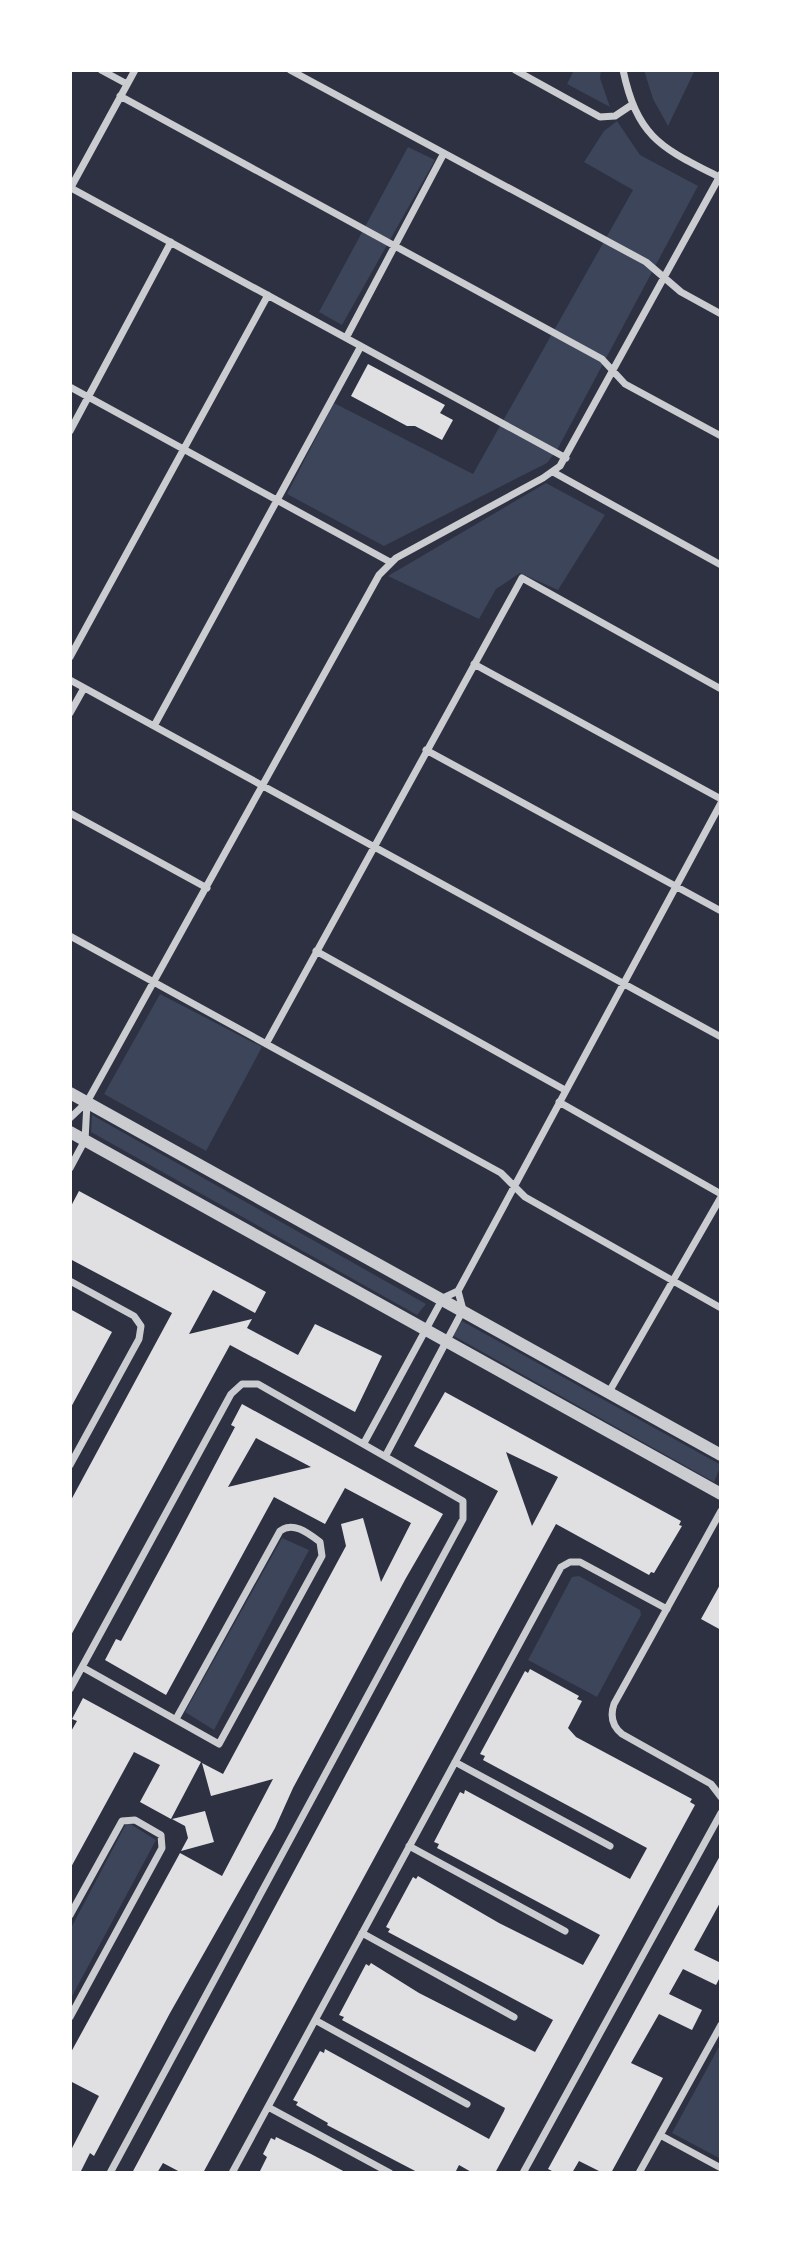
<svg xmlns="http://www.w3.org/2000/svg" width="791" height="2243" font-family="Montserrat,sans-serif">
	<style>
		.green { fill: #3c4559 }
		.building { fill: #e0e0e3; fill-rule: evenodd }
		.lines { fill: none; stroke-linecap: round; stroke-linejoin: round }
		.minor { stroke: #caccd0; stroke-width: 7 }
		.tertiary { stroke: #caccd0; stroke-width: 12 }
	</style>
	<rect width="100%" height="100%" fill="#2d3142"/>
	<path class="green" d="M574,70H601L600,78L610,107L567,84Z
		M644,70H695L668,126L653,99Z
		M617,121L640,155L698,186L557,450L547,463L384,546L287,494L334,403L473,474L633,190L584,162L604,131Z
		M408,147L435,160L342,325L319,312Z
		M546,483L605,515L558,590L520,573L496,589L479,619L388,576Z
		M160,994L262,1047L206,1151L104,1094Z
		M92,1115L426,1304L417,1315L91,1132Z
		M462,1321L721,1465L714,1482L452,1335Z
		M282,1538L309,1550L214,1730L185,1712Z
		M579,1576L640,1610L641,1615L597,1697L528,1660L572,1577Z
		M127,1822L156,1840L70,2000V1930Z
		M721,2043V2159L672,2133Z"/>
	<path class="building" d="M368,364L445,405L440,413L453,420L442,440L415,426H407L351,396Z
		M79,1191L266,1292L255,1313L213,1290L189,1334L252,1319L247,1328L298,1355L315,1324L382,1356L355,1412L230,1345L70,1637V1502L172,1313L70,1259V1208Z
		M70,1309L112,1332L70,1409Z
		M445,1392L681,1521L679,1525L682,1526L654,1573L651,1572L649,1575L556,1524L203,2173H182L163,2163L157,2173H132L498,1491L414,1446ZM506,1452L558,1477L532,1526Z
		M242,1404L443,1514L406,1578L293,1788L275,1828L170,2013L94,2156L90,2153L80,2173H70V2152L99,2096L70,2081V2054L180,1853L222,1876L273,1779L211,1796L202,1763L223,1774L346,1546L341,1524L363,1518L381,1582L411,1523L345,1488L325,1524L274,1497L166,1695L105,1660L116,1639L121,1641L177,1537L235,1427L231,1425ZM256,1438L311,1467L228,1487Z
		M721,1583V1630L701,1619Z
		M530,1669L579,1696L577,1699L582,1701L568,1728L576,1737L692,1799L690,1802L695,1805L495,2173H473L459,2165L455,2173H419L327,2125L328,2123L296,2105L298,2102L293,2100L320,2051L324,2053L325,2049L489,2139L504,2111L505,2108L342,2020L344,2017L339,2015L366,1964L369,1966L371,1963L419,1993L535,2052L553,2020L388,1932L390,1929L386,1927L413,1877L416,1879L418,1876L499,1923L583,1965L600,1935L437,1848L439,1844L434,1842L460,1792L464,1794L465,1790L630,1879L647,1848L483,1760L485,1756L480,1754L525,1671L528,1673Z
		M83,1698L201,1762L171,1819L140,1802L160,1765L134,1752L70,1869V1733L77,1721L72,1719Z
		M205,1811L214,1842L181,1851L188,1838L185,1826L172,1819Z
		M721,1854V1901L694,1950L721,1963V1975L716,1985L683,1969L669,1994L702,2010L692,2030L659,2014L631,2063L663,2078L611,2173H603L579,2161L572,2173H556L548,2169Z
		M276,2137L311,2154L347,2173H259L267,2157L263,2154L271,2138L275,2140Z"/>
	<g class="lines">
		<path class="minor" d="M101,70L127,84
			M290,70L646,262L681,292L721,314
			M515,70L600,117L615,116L633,104
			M623,70C638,140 663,148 721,178
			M120,96L602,359L625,384L721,436
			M71,188L566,458
			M70,189L135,70
			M346,338L444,153
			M70,387L390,562
			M70,431L171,242
			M553,472L721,565
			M70,657L268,295
			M474,664L721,799
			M70,680L721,1037
			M70,713L84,688
			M154,726L361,346
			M426,750L721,911
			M70,813L207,888
			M70,936L501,1173L525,1197L721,1308
			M316,951L565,1090
			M266,1044L522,578L721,689
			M559,1102L721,1194
			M70,1118L87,1102L379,575L396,558L543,478L560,466L721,174
			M70,1168L85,1140L87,1103
			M70,1281L134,1316L141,1326L139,1339L70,1465
			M609,1392L721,1197
			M364,1443L443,1298L458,1291L721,803
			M386,1455L463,1310L458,1291
			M721,1511L614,1704C610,1716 612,1726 622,1734L711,1784L721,1797
			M82,1667L219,1744L322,1556L320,1542C308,1533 293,1521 280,1531L176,1719
			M70,1689L231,1394L242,1384H258L463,1501V1519L110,2173
			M455,1762L610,1846
			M409,1846L565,1931
			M70,1915L122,1821L135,1820L161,1835L162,1848L70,2017
			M362,1933L514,2017
			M315,2020L467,2104
			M268,2107L390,2173
			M660,2135L721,2168
			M232,2173L561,1567L570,1562H580L667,1609
			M523,2173L721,1813
			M639,2173L721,2025"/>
		<path class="tertiary" d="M70,1093L721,1455
			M70,1132L721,1494"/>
	</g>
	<rect width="791" height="2243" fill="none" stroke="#ffffff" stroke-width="144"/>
</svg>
